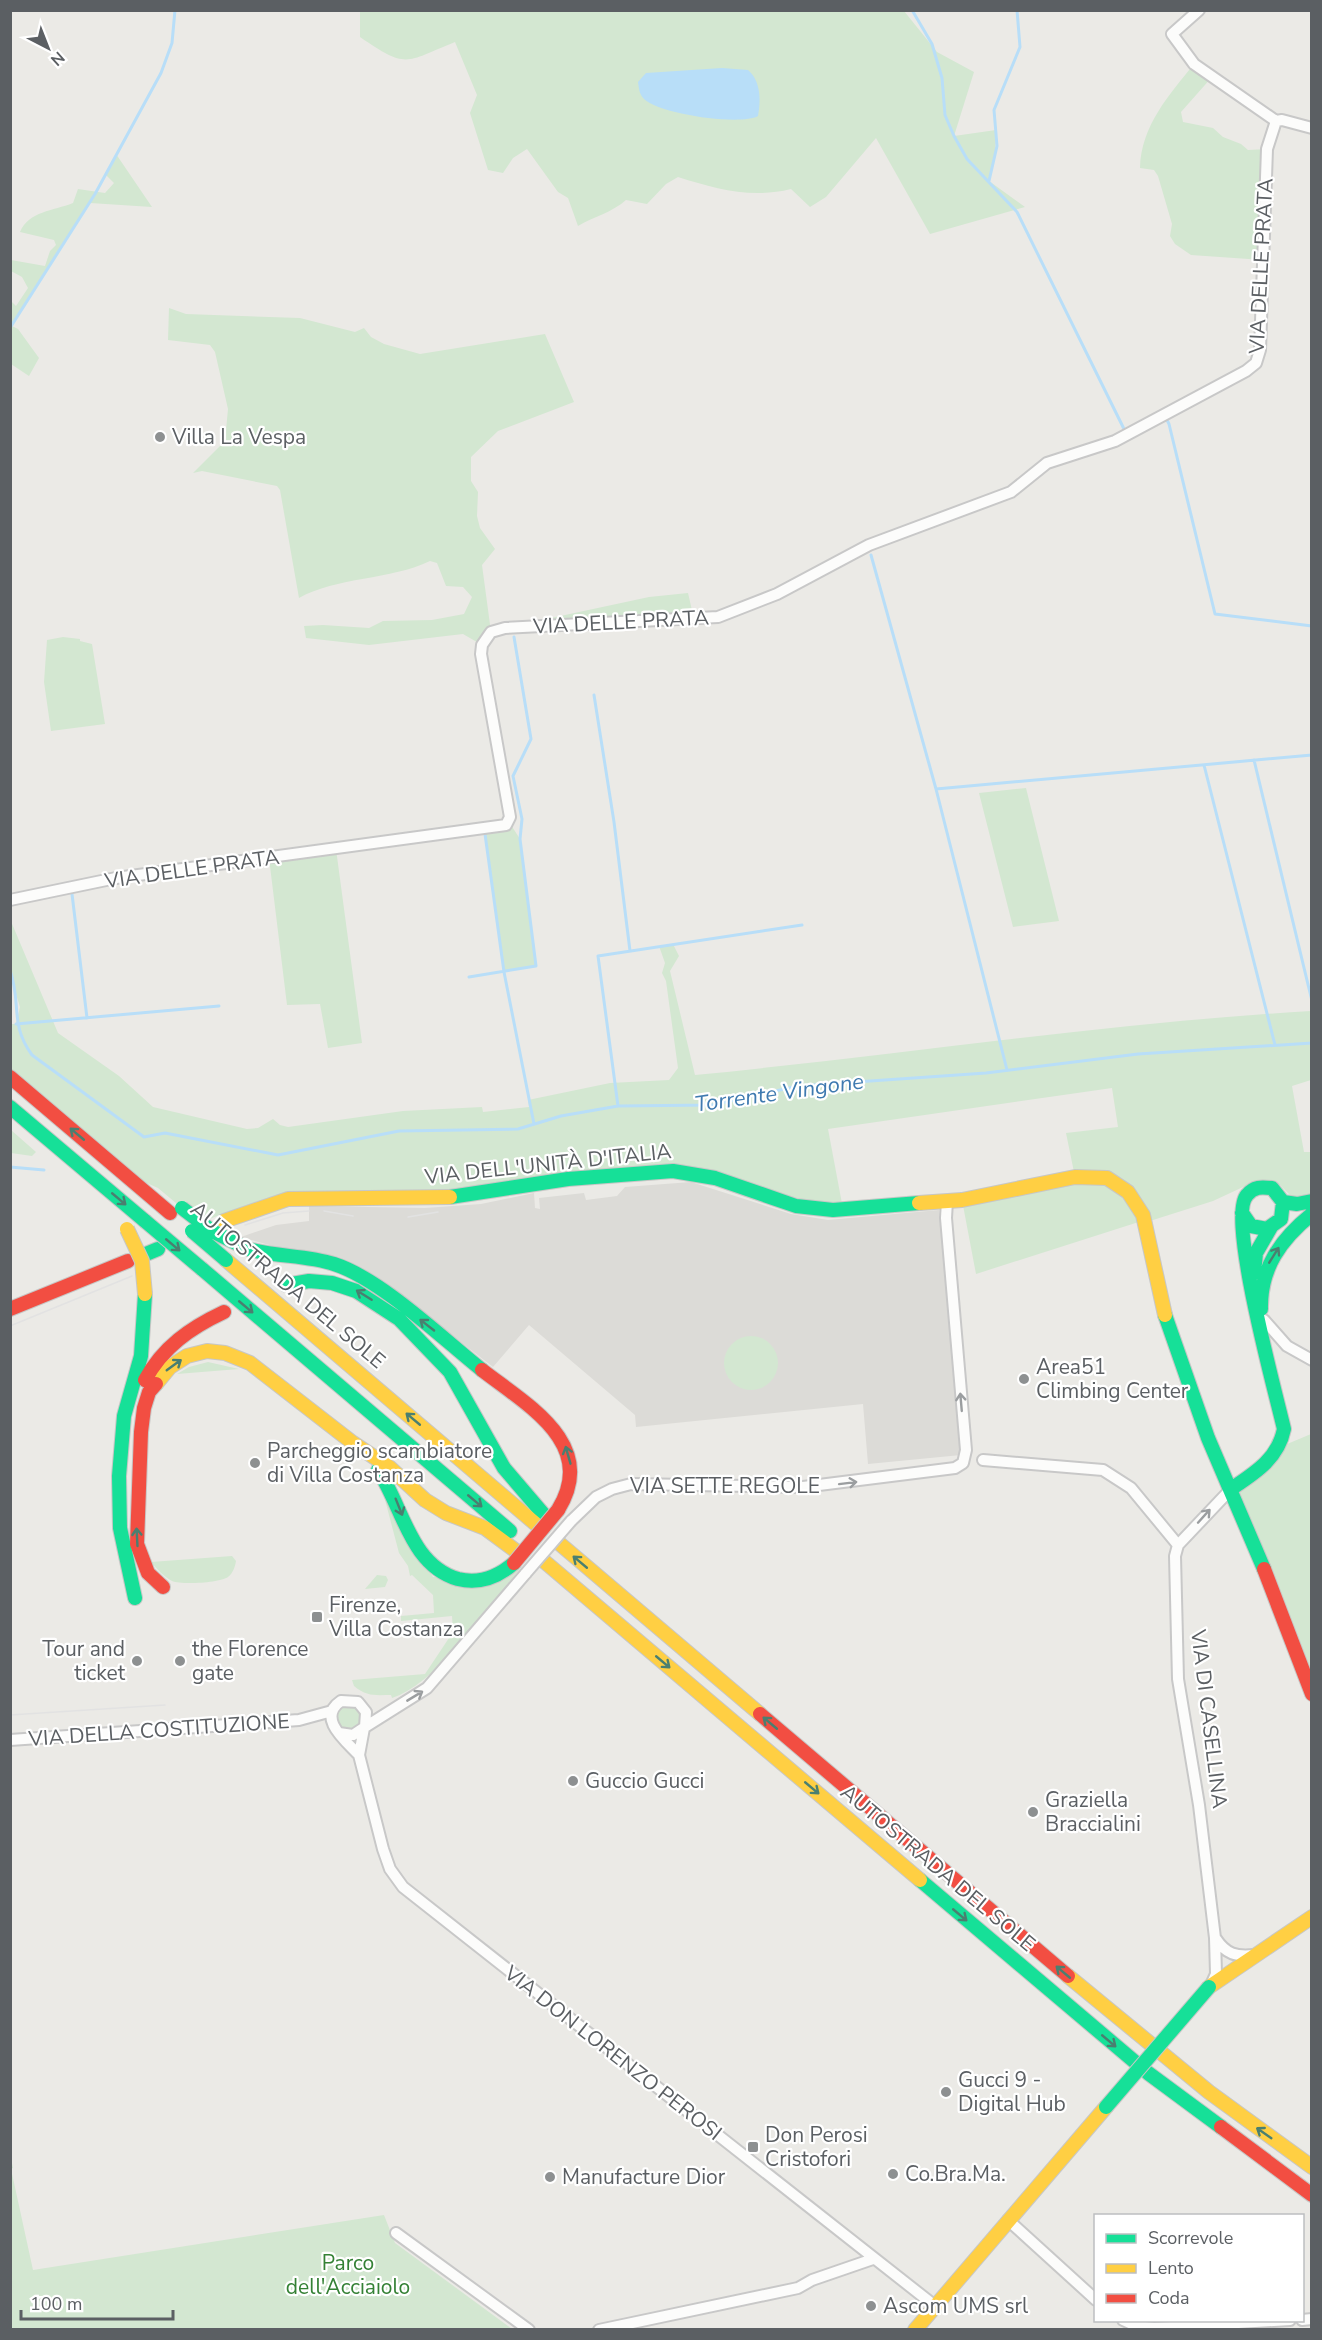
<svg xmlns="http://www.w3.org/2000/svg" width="1322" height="2340" font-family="'Nunito Sans',sans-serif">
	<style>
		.industrial { fill: #dcdbd7 }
		.green { fill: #d3e7d1 }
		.water { fill: #b8def8 }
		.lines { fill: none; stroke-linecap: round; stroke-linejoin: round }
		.stream { stroke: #b8def8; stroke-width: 3 }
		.street-casing { stroke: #c8c8c8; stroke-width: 14 }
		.fast-casing { stroke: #c7c7c6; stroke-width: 16 }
		.slow-casing { stroke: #c7c7c6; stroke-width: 16 }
		.jam-casing { stroke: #c7c7c6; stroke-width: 16 }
		.street { stroke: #fcfcfb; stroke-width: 10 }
		.fast { stroke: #16e098; stroke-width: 14 }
		.slow { stroke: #ffcf43; stroke-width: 14 }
		.jam { stroke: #f24e42; stroke-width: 14 }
		.tram { stroke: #e2e2e2; stroke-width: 1.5 }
		.street-bridge-casing { stroke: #c8c8c8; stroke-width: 14; stroke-linecap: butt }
		.fast-bridge-casing { stroke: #c7c7c6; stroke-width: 16; stroke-linecap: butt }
		.slow-bridge-casing { stroke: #c7c7c6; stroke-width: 16; stroke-linecap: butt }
		.jam-bridge-casing { stroke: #c7c7c6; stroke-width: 16; stroke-linecap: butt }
		.street-bridge { stroke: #fcfcfb; stroke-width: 10 }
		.fast-bridge { stroke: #16e098; stroke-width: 14 }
		.slow-bridge { stroke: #ffcf43; stroke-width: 14 }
		.jam-bridge { stroke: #f24e42; stroke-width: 14 }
		.oneway { stroke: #4a7f70 }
		.oneway2 { stroke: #9b9ea0 }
		.poi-dot { fill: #8d9091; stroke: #fff; stroke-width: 2 }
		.labels { text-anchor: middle; stroke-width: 4.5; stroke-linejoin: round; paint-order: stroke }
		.street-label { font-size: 21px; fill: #5b5f63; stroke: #fff }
		.poi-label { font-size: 21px; fill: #5b5f63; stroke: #fff; text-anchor: start }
		.park-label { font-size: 21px; fill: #348135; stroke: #fff }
		.water-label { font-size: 22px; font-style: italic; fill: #3f7ab0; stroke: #fff }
	</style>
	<rect width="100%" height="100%" fill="#ebeae6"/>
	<path class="industrial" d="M691,1182L791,1214L828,1220L939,1210L961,1455L868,1464L863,1404L636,1427L635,1415L529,1325L493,1367L373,1274L241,1237L276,1225L309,1221V1206L425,1208L481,1204L534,1193L535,1208L540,1209L539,1198L584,1193L586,1200L617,1196L625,1187Z"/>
	<path class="green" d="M360,11H904L937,52L974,72L954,136L996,130L995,159L989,181L1025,207L930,234L876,138L826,197L810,207L791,189C751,199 716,189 678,177L666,184L647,204L626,200C613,212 593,217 578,226L568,198L558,192L527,149L513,158L503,173L488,170L470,113L477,95L455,42C405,62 408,70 360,37Z
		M1194,64L1212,77L1181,112L1183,122L1213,128L1223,137L1241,144L1248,150L1267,149L1263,260L1191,255L1175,244L1170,236L1172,224L1158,176L1154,170L1140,168C1141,126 1169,95 1194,64Z
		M116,154L152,207L90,203L12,326L18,329L39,358L29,376L11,364V301L16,306L28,288L22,277L11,271V260L45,266L50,251L56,245L54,240L20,232C29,211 53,211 73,203L78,189L105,193L114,183L105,174Z
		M169,308L186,314L300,318L355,332L364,328L371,337L384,344L420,354L545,334L574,402L498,431L471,457V481L478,492L477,516L480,528L495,549L482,565L491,632L482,645L463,634L369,645L306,638L304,626L323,625L369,628L383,621L432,620L464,614L472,597L463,587L446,586L437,563L430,561C391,580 336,577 299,598L280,490L277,486L202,471L193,473L225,441L228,409L215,352L210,345L168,340Z
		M688,593L694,619L505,628L649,597Z
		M63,637L80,639V641L92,644L105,724L51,731L44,682L47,640Z
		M1026,788L1059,921L1013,927L979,793Z
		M509,822L520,839L536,966L504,972L485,834L486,829Z
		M336,849L362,1043L328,1048L320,1004L287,1005L269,858Z
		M10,919L58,1033L119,1076L153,1107L247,1129L258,1128L273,1119L280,1125L288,1127L403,1111L482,1107L483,1112L529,1107L528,1100L610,1083L669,1080L678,1068L666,981L662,973L665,963L659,946L673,944L679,956L670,971L695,1075C901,1055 1105,1023 1311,1011V1080L1292,1086L1304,1152H1311V1201L1291,1196L1280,1185L1256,1181L1213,1201L1153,1220H1145L976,1274L962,1200L1075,1177L1066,1133L1118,1127L1112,1088L828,1129L843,1209L702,1175L496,1191L303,1198L224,1221L217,1216L200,1223L158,1188L122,1172L11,1077V1024H16L20,1007L11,978Z
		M10,1130H11L36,1152L32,1156L11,1153Z
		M724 1363a27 27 0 1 1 54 0a27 27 0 1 1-54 0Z
		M208,1362L239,1369L177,1374L189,1367Z
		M1311,1434V1694L1231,1489L1280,1447Z
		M384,1496L433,1577L520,1569C488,1608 438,1683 392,1698L391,1695C376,1695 367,1697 354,1686L352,1680L425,1674L453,1632L452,1616L401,1621V1616L434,1613L433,1595L412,1575L410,1576L408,1566L399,1553Z
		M232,1556L236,1561C235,1567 233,1573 228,1577C220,1583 181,1585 172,1581C164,1577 157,1569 151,1562Z
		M377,1575L386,1576L388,1580L385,1587L365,1589Z
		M337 1718a12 12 0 1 1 24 0a12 12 0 1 1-24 0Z
		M10,2154L13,2168L11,2169L33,2270L384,2215L395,2243L512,2329H11Z"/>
	<path class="water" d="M722,68L748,70C761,81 761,101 758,116C740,126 659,114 644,99C639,94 639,88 638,82L646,73Z"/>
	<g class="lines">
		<path class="stream" d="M912,10L932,44L942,78L945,115L954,136L967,159L1017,212L1125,431L1127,429
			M989,181L997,146L994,110L1020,47L1017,10
			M10,328L95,194L161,73L172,43L175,10
			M1165,416L1169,424L1215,614L1312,626
			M871,555L936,789L1007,1070
			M594,695L614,822L630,951
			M1254,760L1312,1001
			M1204,765L1275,1045
			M936,789L1312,755
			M485,834L504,972L534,1124
			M72,894L87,1018
			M10,970C22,1005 9,1023 32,1055L144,1137L165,1133L278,1155L399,1131L518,1129L561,1116L618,1106L712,1105L798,1086L986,1073L1138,1054L1312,1043
			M469,977L536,966L520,839L522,819L513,776L531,739L514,637
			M16,1024L219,1006
			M618,1106L598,956L802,925
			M10,1167L44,1170"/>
		<g class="street-casing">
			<path id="street" d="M1199,10L1172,34L1194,64L1276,121
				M10,900L116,878L506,825L510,817L481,654L482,645L491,632L505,628L718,617L777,594L869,545L1011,492L1047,463L1115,441L1246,371L1256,363L1260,350L1267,149L1276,121L1282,120L1312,128
				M1264,1320L1287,1346L1312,1360
				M983,1460L1103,1470L1131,1488L1178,1545
				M571,1521L596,1497L612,1489L631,1484L803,1487L955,1468L963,1463L966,1450L946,1218L947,1201
				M365,1727L427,1688L526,1573
				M364,1728L359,1755L383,1849L390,1869L403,1887L935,2306
				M339,1733L353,1735L365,1727L366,1712L358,1702L341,1701C316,1718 346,1741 359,1755
				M10,1740L299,1720L332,1711
				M1216,1939C1226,1954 1236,1957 1254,1955
				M1211,1985L1216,1974L1215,1938L1199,1805L1178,1679L1175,1556L1178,1545L1231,1489
				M1008,2220L1096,2300
				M396,2233L529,2330
				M1123,2320L1136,2326L1154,2328L1290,2320
				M1302,2320L1312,2319
				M599,2330L798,2288L812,2280L873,2259"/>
		</g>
		<g class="fast-casing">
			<path id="fast" d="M10,1107L145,1221
				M450,1197L568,1179L673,1171L715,1178L796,1206L833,1210L919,1203
				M1283,1202L1297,1204L1312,1201
				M248,1249C276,1257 306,1255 334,1264C381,1279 442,1338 482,1370
				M146,1254L158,1249
				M202,1269L510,1531
				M1254,1273L1256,1253L1271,1227
				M286,1285L309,1281L332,1283L356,1291L399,1319L450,1372L504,1468L545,1516
				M1261,1309C1260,1268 1281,1239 1312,1214
				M1165,1315L1208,1438L1264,1569
				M378,1470C403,1507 410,1565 458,1579C479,1584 498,1577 514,1563
				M1231,1489C1255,1473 1278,1459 1284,1429C1276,1394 1227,1217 1247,1195C1254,1186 1262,1187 1272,1188L1283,1202L1281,1219L1267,1229L1251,1226L1242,1213
				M135,1598L120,1528L119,1476L124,1416L141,1356L145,1294
				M920,1880L1148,2073L1221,2127"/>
		</g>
		<g class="slow-casing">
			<path id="slow" d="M919,1203L962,1200L1075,1177L1107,1178L1128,1192L1143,1215L1165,1315
				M224,1221L288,1199L450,1197
				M226,1260L537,1525
				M156,1384L170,1367L187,1356L207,1351L225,1353L250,1363L353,1443L389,1467L425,1500L446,1513L485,1528L516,1551
				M560,1544L760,1714
				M545,1562L920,1880
				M1068,1976L1209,2092L1312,2167
				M1209,1987L1312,1917
				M915,2330L1106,2107"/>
		</g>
		<g class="jam-casing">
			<path id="jam" d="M10,1077L170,1213
				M10,1309L128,1261
				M482,1370C527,1405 599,1444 558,1510
				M145,1380C163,1347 190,1328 224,1312
				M156,1384L149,1392L144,1408L141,1432L137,1544L148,1573L163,1587
				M1264,1569L1312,1694
				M760,1714L1068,1976
				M1221,2127L1312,2195"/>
		</g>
		<use href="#street" class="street"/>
		<use href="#fast" class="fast"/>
		<use href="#slow" class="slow"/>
		<use href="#jam" class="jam"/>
		<path class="tram" d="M324,1211L353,1216
			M408,1217L438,1212
			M245,1225L283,1213L309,1211
			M10,1326L132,1276
			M10,1715L165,1705"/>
		<g class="street-bridge-casing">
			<path id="street-bridge" d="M526,1573L571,1521"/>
		</g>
		<g class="fast-bridge-casing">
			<path id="fast-bridge" d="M182,1208L212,1231L248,1249
				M145,1221L202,1269
				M192,1231L226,1260
				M1106,2107L1209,1987"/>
		</g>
		<g class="slow-bridge-casing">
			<path id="slow-bridge" d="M127,1229L142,1261L145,1294"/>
		</g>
		<g class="jam-bridge-casing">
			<path id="jam-bridge" d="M514,1563L558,1510"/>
		</g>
		<use href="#street-bridge" class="street-bridge"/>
		<use href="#fast-bridge" class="fast-bridge"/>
		<use href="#slow-bridge" class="slow-bridge"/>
		<use href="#jam-bridge" class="jam-bridge"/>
	</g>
	<defs><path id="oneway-shaft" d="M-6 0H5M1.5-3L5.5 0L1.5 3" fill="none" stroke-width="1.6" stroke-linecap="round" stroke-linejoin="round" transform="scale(1.5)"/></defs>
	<g class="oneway">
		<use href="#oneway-shaft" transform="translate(77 1134) rotate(-140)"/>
		<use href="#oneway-shaft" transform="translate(119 1199) rotate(40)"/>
		<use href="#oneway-shaft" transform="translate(173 1245) rotate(40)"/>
		<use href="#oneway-shaft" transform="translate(1274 1255) rotate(-58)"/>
		<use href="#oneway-shaft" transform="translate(364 1295) rotate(-148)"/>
		<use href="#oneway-shaft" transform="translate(246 1307) rotate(40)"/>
		<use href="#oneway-shaft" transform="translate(427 1325) rotate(-142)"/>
		<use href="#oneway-shaft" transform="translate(174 1365) rotate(-36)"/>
		<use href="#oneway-shaft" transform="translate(413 1419) rotate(-140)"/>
		<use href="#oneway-shaft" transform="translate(568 1455) rotate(-106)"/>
		<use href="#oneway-shaft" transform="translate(475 1501) rotate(40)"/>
		<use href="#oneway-shaft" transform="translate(399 1507) rotate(68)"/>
		<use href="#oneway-shaft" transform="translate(137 1537) rotate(-93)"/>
		<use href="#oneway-shaft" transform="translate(580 1562) rotate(-140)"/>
		<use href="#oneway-shaft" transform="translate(663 1662) rotate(40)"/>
		<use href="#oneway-shaft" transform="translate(770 1723) rotate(-140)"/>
		<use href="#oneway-shaft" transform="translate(812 1788) rotate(40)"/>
		<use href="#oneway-shaft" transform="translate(960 1915) rotate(40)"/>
		<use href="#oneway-shaft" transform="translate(1063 1972) rotate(-140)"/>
		<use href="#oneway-shaft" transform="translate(1109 2041) rotate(40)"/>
		<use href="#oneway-shaft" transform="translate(1264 2133) rotate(-145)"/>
	</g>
	<g class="oneway2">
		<use href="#oneway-shaft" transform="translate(961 1402) rotate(-95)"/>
		<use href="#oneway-shaft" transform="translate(848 1483) rotate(-7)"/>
		<use href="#oneway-shaft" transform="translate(1204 1516) rotate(-48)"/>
		<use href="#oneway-shaft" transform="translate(415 1696) rotate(-31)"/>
	</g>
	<g class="poi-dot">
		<circle cx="160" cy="437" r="6"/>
		<circle cx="1024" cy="1379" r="6"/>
		<circle cx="255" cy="1463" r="6"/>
		<rect x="311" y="1611" width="12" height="12" rx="3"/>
		<circle cx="137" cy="1661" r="6"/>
		<circle cx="180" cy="1661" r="6"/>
		<circle cx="573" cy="1781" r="6"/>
		<circle cx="1033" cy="1812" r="6"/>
		<circle cx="946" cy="2092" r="6"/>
		<rect x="747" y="2141" width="12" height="12" rx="3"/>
		<circle cx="893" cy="2174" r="6"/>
		<circle cx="550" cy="2177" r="6"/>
		<circle cx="871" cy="2306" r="6"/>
	</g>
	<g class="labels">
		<g class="street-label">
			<text transform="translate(1261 266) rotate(-87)" y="7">VIA DELLE PRATA</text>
			<text transform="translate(621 622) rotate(-3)" y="7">VIA DELLE PRATA</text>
			<text transform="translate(192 869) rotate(-8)" y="7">VIA DELLE PRATA</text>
			<text transform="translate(548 1164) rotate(-6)" y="7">VIA DELL'UNITÀ D'ITALIA</text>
			<text transform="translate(288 1285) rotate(40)" y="7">AUTOSTRADA DEL SOLE</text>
			<text x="725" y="1493">VIA SETTE REGOLE</text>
			<text transform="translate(1209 1719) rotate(83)" y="7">VIA DI CASELLINA</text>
			<text transform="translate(159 1730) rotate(-4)" y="7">VIA DELLA COSTITUZIONE</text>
			<text transform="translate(938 1868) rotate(40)" y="7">AUTOSTRADA DEL SOLE</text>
			<text transform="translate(613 2053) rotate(38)" y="7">VIA DON LORENZO PEROSI</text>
		</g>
		<g class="poi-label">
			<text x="172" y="444">Villa La Vespa</text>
			<text x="1036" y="1374">Area51<tspan x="1036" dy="24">Climbing Center</tspan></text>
			<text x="267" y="1458">Parcheggio scambiatore<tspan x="267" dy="24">di Villa Costanza</tspan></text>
			<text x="329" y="1612">Firenze,<tspan x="329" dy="24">Villa Costanza</tspan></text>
			<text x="125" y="1656" text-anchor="end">Tour and<tspan x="125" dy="24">ticket</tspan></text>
			<text x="192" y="1656">the Florence<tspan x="192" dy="24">gate</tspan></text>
			<text x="585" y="1788">Guccio Gucci</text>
			<text x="1045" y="1807">Graziella<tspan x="1045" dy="24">Braccialini</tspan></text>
			<text x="958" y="2087">Gucci 9 -<tspan x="958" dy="24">Digital Hub</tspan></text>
			<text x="765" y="2142">Don Perosi<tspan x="765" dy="24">Cristofori</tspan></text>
			<text x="905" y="2181">Co.Bra.Ma.</text>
			<text x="562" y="2184">Manufacture Dior</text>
			<text x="883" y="2313">Ascom UMS srl</text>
		</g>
		<g class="park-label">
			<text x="348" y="2270">Parco<tspan x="348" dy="24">dell'Acciaiolo</tspan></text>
		</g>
		<g class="water-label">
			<text transform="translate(779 1092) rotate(-8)" y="8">Torrente Vingone</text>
		</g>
	</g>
	<rect width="1322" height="2340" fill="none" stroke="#5b5f63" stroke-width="24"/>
	<rect x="1094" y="2214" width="210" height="108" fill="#ffffff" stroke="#bdbfc1" stroke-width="1.5"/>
	<rect x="1106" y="2234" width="30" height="9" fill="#16e098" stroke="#bdbfc1" stroke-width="1.5"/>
	<text x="1148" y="2244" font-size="18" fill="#5b5f63">Scorrevole</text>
	<rect x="1106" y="2264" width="30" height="9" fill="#ffcf43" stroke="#bdbfc1" stroke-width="1.5"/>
	<text x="1148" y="2274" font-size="18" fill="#5b5f63">Lento</text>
	<rect x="1106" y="2294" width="30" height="9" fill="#f24e42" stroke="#bdbfc1" stroke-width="1.5"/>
	<text x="1148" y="2304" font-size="18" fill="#5b5f63">Coda</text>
	<g transform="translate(48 48) rotate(138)" stroke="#ffffff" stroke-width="4.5" paint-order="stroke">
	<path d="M0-4.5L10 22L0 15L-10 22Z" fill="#5b5f63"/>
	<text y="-9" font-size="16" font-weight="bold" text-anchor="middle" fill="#5b5f63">N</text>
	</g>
	<path d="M21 2310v9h152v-9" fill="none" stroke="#5b5f63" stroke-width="3"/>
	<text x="30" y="2310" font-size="18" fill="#5b5f63" stroke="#ffffff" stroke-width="4.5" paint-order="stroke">100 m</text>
</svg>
